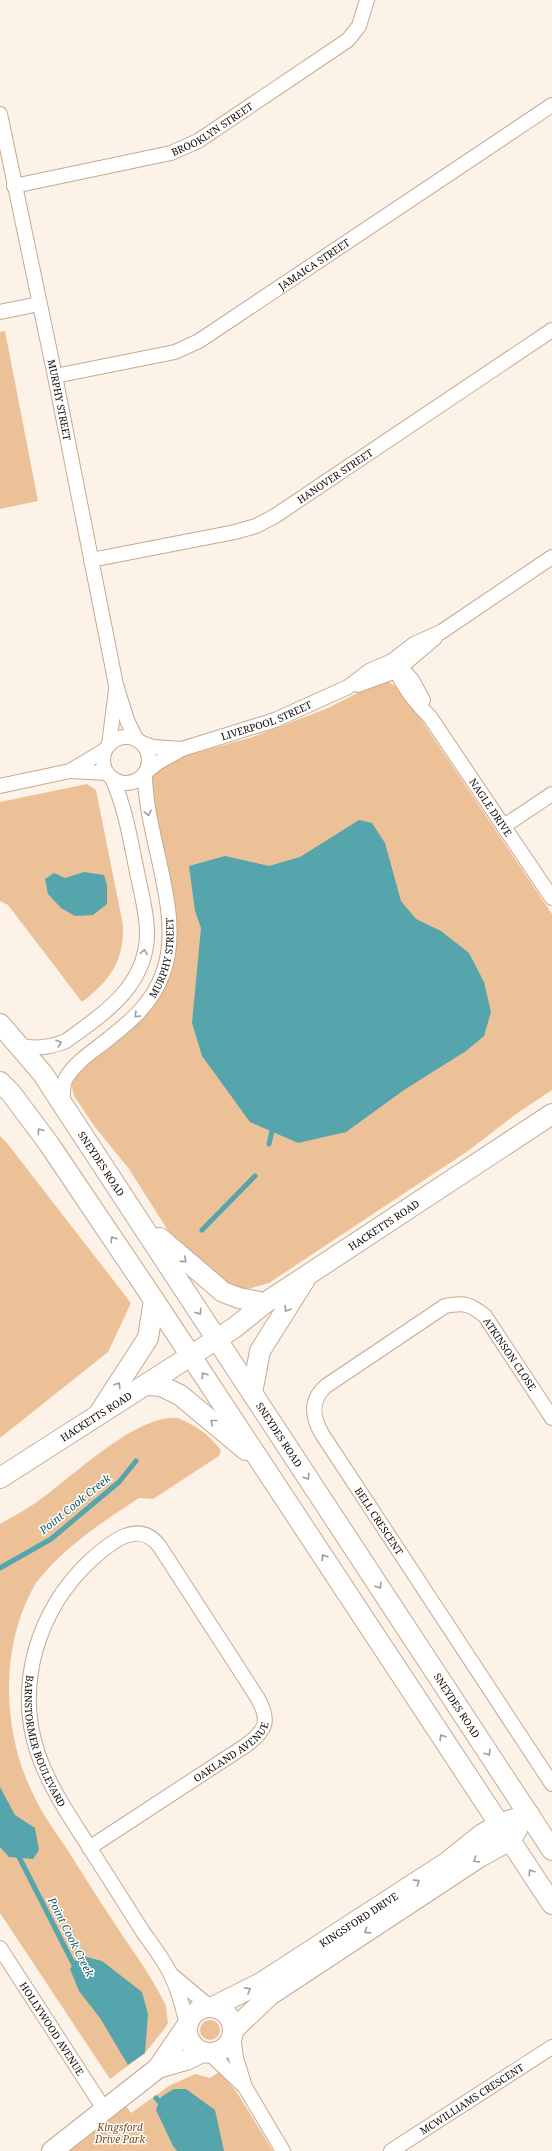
<svg xmlns="http://www.w3.org/2000/svg" width="552" height="2151" font-family="'Noto Serif',serif">
	<style>
		.green { fill: #edc198 }
		.water { fill: #56a4ac }
		.lines { fill: none; stroke-linecap: round; stroke-linejoin: round }
		.stream { stroke: #56a4ac; stroke-width: 5 }
		.street-casing { stroke: #c5aa92; stroke-width: 16 }
		.secondary-casing { stroke: #c5aa92; stroke-width: 22 }
		.street { stroke: #fff; stroke-width: 14 }
		.secondary { stroke: #fff; stroke-width: 20 }
		.oneway { stroke: #a19d9b }
		.labels { text-anchor: middle; stroke-width: 3; stroke-linejoin: round; paint-order: stroke }
		.street-label { font-size: 10px; fill: #130a04; stroke: #fff }
		.park-label { font-size: 10px; font-style: italic; fill: #744818; stroke: #fff }
		.water-label { font-size: 11px; font-style: italic; fill: #16595f; stroke: #fff }
	</style>
	<rect width="100%" height="100%" fill="#fdf2e7"/>
	<path class="green" d="M5,331L38,501L0,509V332Z
		M388,681L402,691L552,914V1090L516,1114L468,1151L269,1283L248,1289H232L174,1240L129,1169L95,1127L74,1096L71,1083L74,1076L170,970L150,795L152,775L170,760L253,737L328,708L377,683Z
		M87,784L96,790L123,925C124,962 110,980 82,1002L8,905L0,901V802Z
		M0,1136L7,1143L131,1303L108,1352L0,1438Z
		M178,1418C198,1427 207,1433 221,1450L219,1456L153,1499L139,1498C102,1522 63,1548 36,1583C0,1644 1,1729 33,1794C42,1814 55,1831 67,1849C82,1873 97,1897 113,1921C131,1949 152,1976 166,2006L168,2023L165,2028L145,2053L110,2079L0,1913V1524C12,1517 25,1510 37,1502C70,1479 137,1413 178,1418Z
		M200 2030a10 10 0 1 1 20 0a10 10 0 1 1-20 0Z
		M219,2072L236,2091L273,2151H65L125,2104L131,2113L169,2086L195,2074L210,2078Z"/>
	<path class="water" d="M359,820L372,823L385,843L401,901L416,919L441,931L469,953L484,982L491,1012L484,1036L466,1051L404,1090L346,1132L298,1143L250,1122L202,1056L192,1023L201,928L195,911L189,866L225,856L269,866L300,857Z
		M84,872L104,875L107,885V904L93,915L75,916L61,908L48,894L45,879L54,873L65,878Z
		M0,1787L15,1815L35,1828L39,1850L33,1859L9,1857L0,1847Z
		M79,1955L102,1961L142,1992L148,2014L145,2053L128,2065L100,2018L79,1991L70,1969Z
		M174,2089H186L215,2110L224,2151H177L173,2146L156,2110L161,2097Z"/>
	<g class="lines">
		<path class="stream" d="M269,1144L272,1131
			M202,1230L255,1176
			M0,1568L51,1539L119,1482L136,1461
			M16,1851L76,1969
			M156,2098L163,2106"/>
		<g class="street-casing">
			<g id="street">
				<path id="s1" d="M0,114L55,376L116,685L127,720L136,739"/>
				<path id="s2" d="M14,186L171,153L198,141L348,40L359,26L367,0"/>
				<path d="M0,312L39,304"/>
				<path id="s3" d="M55,376L175,352L199,341L552,105"/>
				<path id="s4" d="M91,560L235,532L256,526L275,516L552,330"/>
				<path id="s5" d="M392,661C401,684 413,700 430,717L552,898"/>
				<path d="M398,665L412,680L423,700"/>
				<path d="M358,685L396,671L435,638"/>
				<circle cx="126" cy="760" r="23"/>
				<path d="M142,743L153,747L182,749"/>
				<path d="M109,745L116,690"/>
				<path d="M70,771L107,773"/>
				<path id="s6" d="M146,772L157,763L182,749L275,720L348,687L369,671L392,661L414,644L441,632L552,557"/>
				<path d="M0,786L70,771L105,750"/>
				<path d="M504,826L552,794"/>
				<path d="M20,1046C36,1049 52,1047 66,1041C106,1012 149,984 147,929C146,910 141,891 137,872C130,838 126,810 112,778"/>
				<path id="s7" d="M63,1105C63,1096 62,1086 66,1078C74,1065 86,1056 98,1047C125,1026 152,1006 163,973C185,914 145,837 145,774"/>
				<path id="s8" d="M552,1418L485,1316C470,1304 464,1302 445,1306L326,1386C310,1400 312,1417 322,1434L552,1784"/>
				<path id="s9" d="M89,1848L245,1746C266,1731 271,1721 257,1697L160,1547C139,1518 111,1542 91,1560C64,1585 45,1616 35,1652C15,1730 45,1779 86,1842C105,1872 124,1902 143,1932C153,1946 164,1960 171,1975C179,1991 183,2008 187,2025"/>
				<path id="s10" d="M0,1948L104,2109"/>
				<path d="M173,1976L210,2007"/>
				<path d="M233,2035L236,2058L245,2087L283,2151"/>
				<path d="M210,2054L244,2086"/>
				<path id="s11" d="M391,2151L552,2047"/>
			</g>
		</g>
		<g class="secondary-casing">
			<g id="secondary">
				<path id="s12" d="M0,1024L43,1074L63,1105L552,1850"/>
				<path d="M0,1082L11,1093L49,1144L154,1300L552,1904"/>
				<path d="M160,1238L223,1292L239,1298L265,1303"/>
				<path d="M147,1385L161,1386L180,1395L246,1450"/>
				<path d="M252,1393L260,1351L304,1281"/>
				<path d="M100,1412L148,1338L154,1300"/>
				<path id="s13" d="M0,1478L234,1328L265,1303L552,1114"/>
				<circle cx="210" cy="2030" r="23"/>
				<path id="s14" d="M213,2007L261,1983L446,1863L481,1835L499,1824L529,1814"/>
				<path d="M233,2030L270,1995L478,1858L510,1840L517,1830"/>
				<path d="M158,2068L186,2060L202,2052"/>
				<path d="M52,2151L158,2068L186,2027"/>
			</g>
		</g>
		<use href="#street" class="street"/>
		<use href="#secondary" class="secondary"/>
	</g>
	<defs><path id="oneway-chevron" d="M-2-3.5L2.5 0L-2 3.5" fill="none" stroke-width="1.6" stroke-linecap="round" stroke-linejoin="round"/></defs>
	<g class="oneway">
		<use href="#oneway-chevron" transform="translate(148 813) rotate(78)"/>
		<use href="#oneway-chevron" transform="translate(144 952) rotate(-79)"/>
		<use href="#oneway-chevron" transform="translate(137 1015) rotate(134)"/>
		<use href="#oneway-chevron" transform="translate(59 1043) rotate(-19)"/>
		<use href="#oneway-chevron" transform="translate(40 1131) rotate(-127)"/>
		<use href="#oneway-chevron" transform="translate(113 1239) rotate(-124)"/>
		<use href="#oneway-chevron" transform="translate(184 1260) rotate(40)"/>
		<use href="#oneway-chevron" transform="translate(287 1309) rotate(122)"/>
		<use href="#oneway-chevron" transform="translate(199 1312) rotate(55)"/>
		<use href="#oneway-chevron" transform="translate(204 1375) rotate(-123)"/>
		<use href="#oneway-chevron" transform="translate(118 1385) rotate(-57)"/>
		<use href="#oneway-chevron" transform="translate(213 1422) rotate(-141)"/>
		<use href="#oneway-chevron" transform="translate(307 1477) rotate(57)"/>
		<use href="#oneway-chevron" transform="translate(324 1557) rotate(-123)"/>
		<use href="#oneway-chevron" transform="translate(379 1586) rotate(57)"/>
		<use href="#oneway-chevron" transform="translate(442 1737) rotate(-123)"/>
		<use href="#oneway-chevron" transform="translate(488 1753) rotate(57)"/>
		<use href="#oneway-chevron" transform="translate(476 1860) rotate(148)"/>
		<use href="#oneway-chevron" transform="translate(531 1872) rotate(-123)"/>
		<use href="#oneway-chevron" transform="translate(417 1882) rotate(-33)"/>
		<use href="#oneway-chevron" transform="translate(367 1931) rotate(147)"/>
		<use href="#oneway-chevron" transform="translate(248 1990) rotate(-29)"/>
	</g>
	<g class="labels">
		<g class="street-label">
			<text dy="4" stroke="none"><textPath href="#s2" startOffset="208">BROOKLYN STREET</textPath></text>
			<text dy="4" stroke="none"><textPath href="#s3" startOffset="287">JAMAICA STREET</textPath></text>
			<text dy="4" stroke="none"><textPath href="#s1" startOffset="292">MURPHY STREET</textPath></text>
			<text dy="4" stroke="none"><textPath href="#s4" startOffset="262">HANOVER STREET</textPath></text>
			<text dy="4" stroke="none"><textPath href="#s6" startOffset="132">LIVERPOOL STREET</textPath></text>
			<text dy="4" stroke="none"><textPath href="#s5" startOffset="177">NAGLE DRIVE</textPath></text>
			<text dy="4" stroke="none"><textPath href="#s7" startOffset="187">MURPHY STREET</textPath></text>
			<text dy="4" stroke="none"><textPath href="#s12" startOffset="173">SNEYDES ROAD</textPath></text>
			<text dy="4" stroke="none"><textPath href="#s13" startOffset="460">HACKETTS ROAD</textPath></text>
			<text transform="translate(510 1354) rotate(56)" y="4">ATKINSON CLOSE</text>
			<text dy="4" stroke="none"><textPath href="#s13" startOffset="114">HACKETTS ROAD</textPath></text>
			<text dy="4" stroke="none"><textPath href="#s12" startOffset="497">SNEYDES ROAD</textPath></text>
			<text dy="4" stroke="none"><textPath href="#s8" startOffset="466">BELL CRESCENT</textPath></text>
			<text dy="4" stroke="none"><textPath href="#s12" startOffset="821">SNEYDES ROAD</textPath></text>
			<text dy="4" stroke="none"><textPath href="#s9" startOffset="707">BARNSTORMER BOULEVARD</textPath></text>
			<text dy="4" stroke="none"><textPath href="#s9" startOffset="172">OAKLAND AVENUE</textPath></text>
			<text dy="4" stroke="none"><textPath href="#s14" startOffset="170">KINGSFORD DRIVE</textPath></text>
			<text dy="4" stroke="none"><textPath href="#s10" startOffset="96">HOLLYWOOD AVENUE</textPath></text>
			<text dy="4" stroke="none"><textPath href="#s11" startOffset="96">MCWILLIAMS CRESCENT</textPath></text>
		</g>
		<g class="park-label">
			<text x="120" y="2131">Kingsford<tspan x="120" dy="12">Drive Park</tspan></text>
		</g>
		<g class="water-label">
			<text transform="translate(75 1504) rotate(-39)" y="4">Point Cook Creek</text>
			<text transform="translate(71 1937) rotate(63)" y="4">Point Cook Creek</text>
		</g>
	</g>
</svg>
